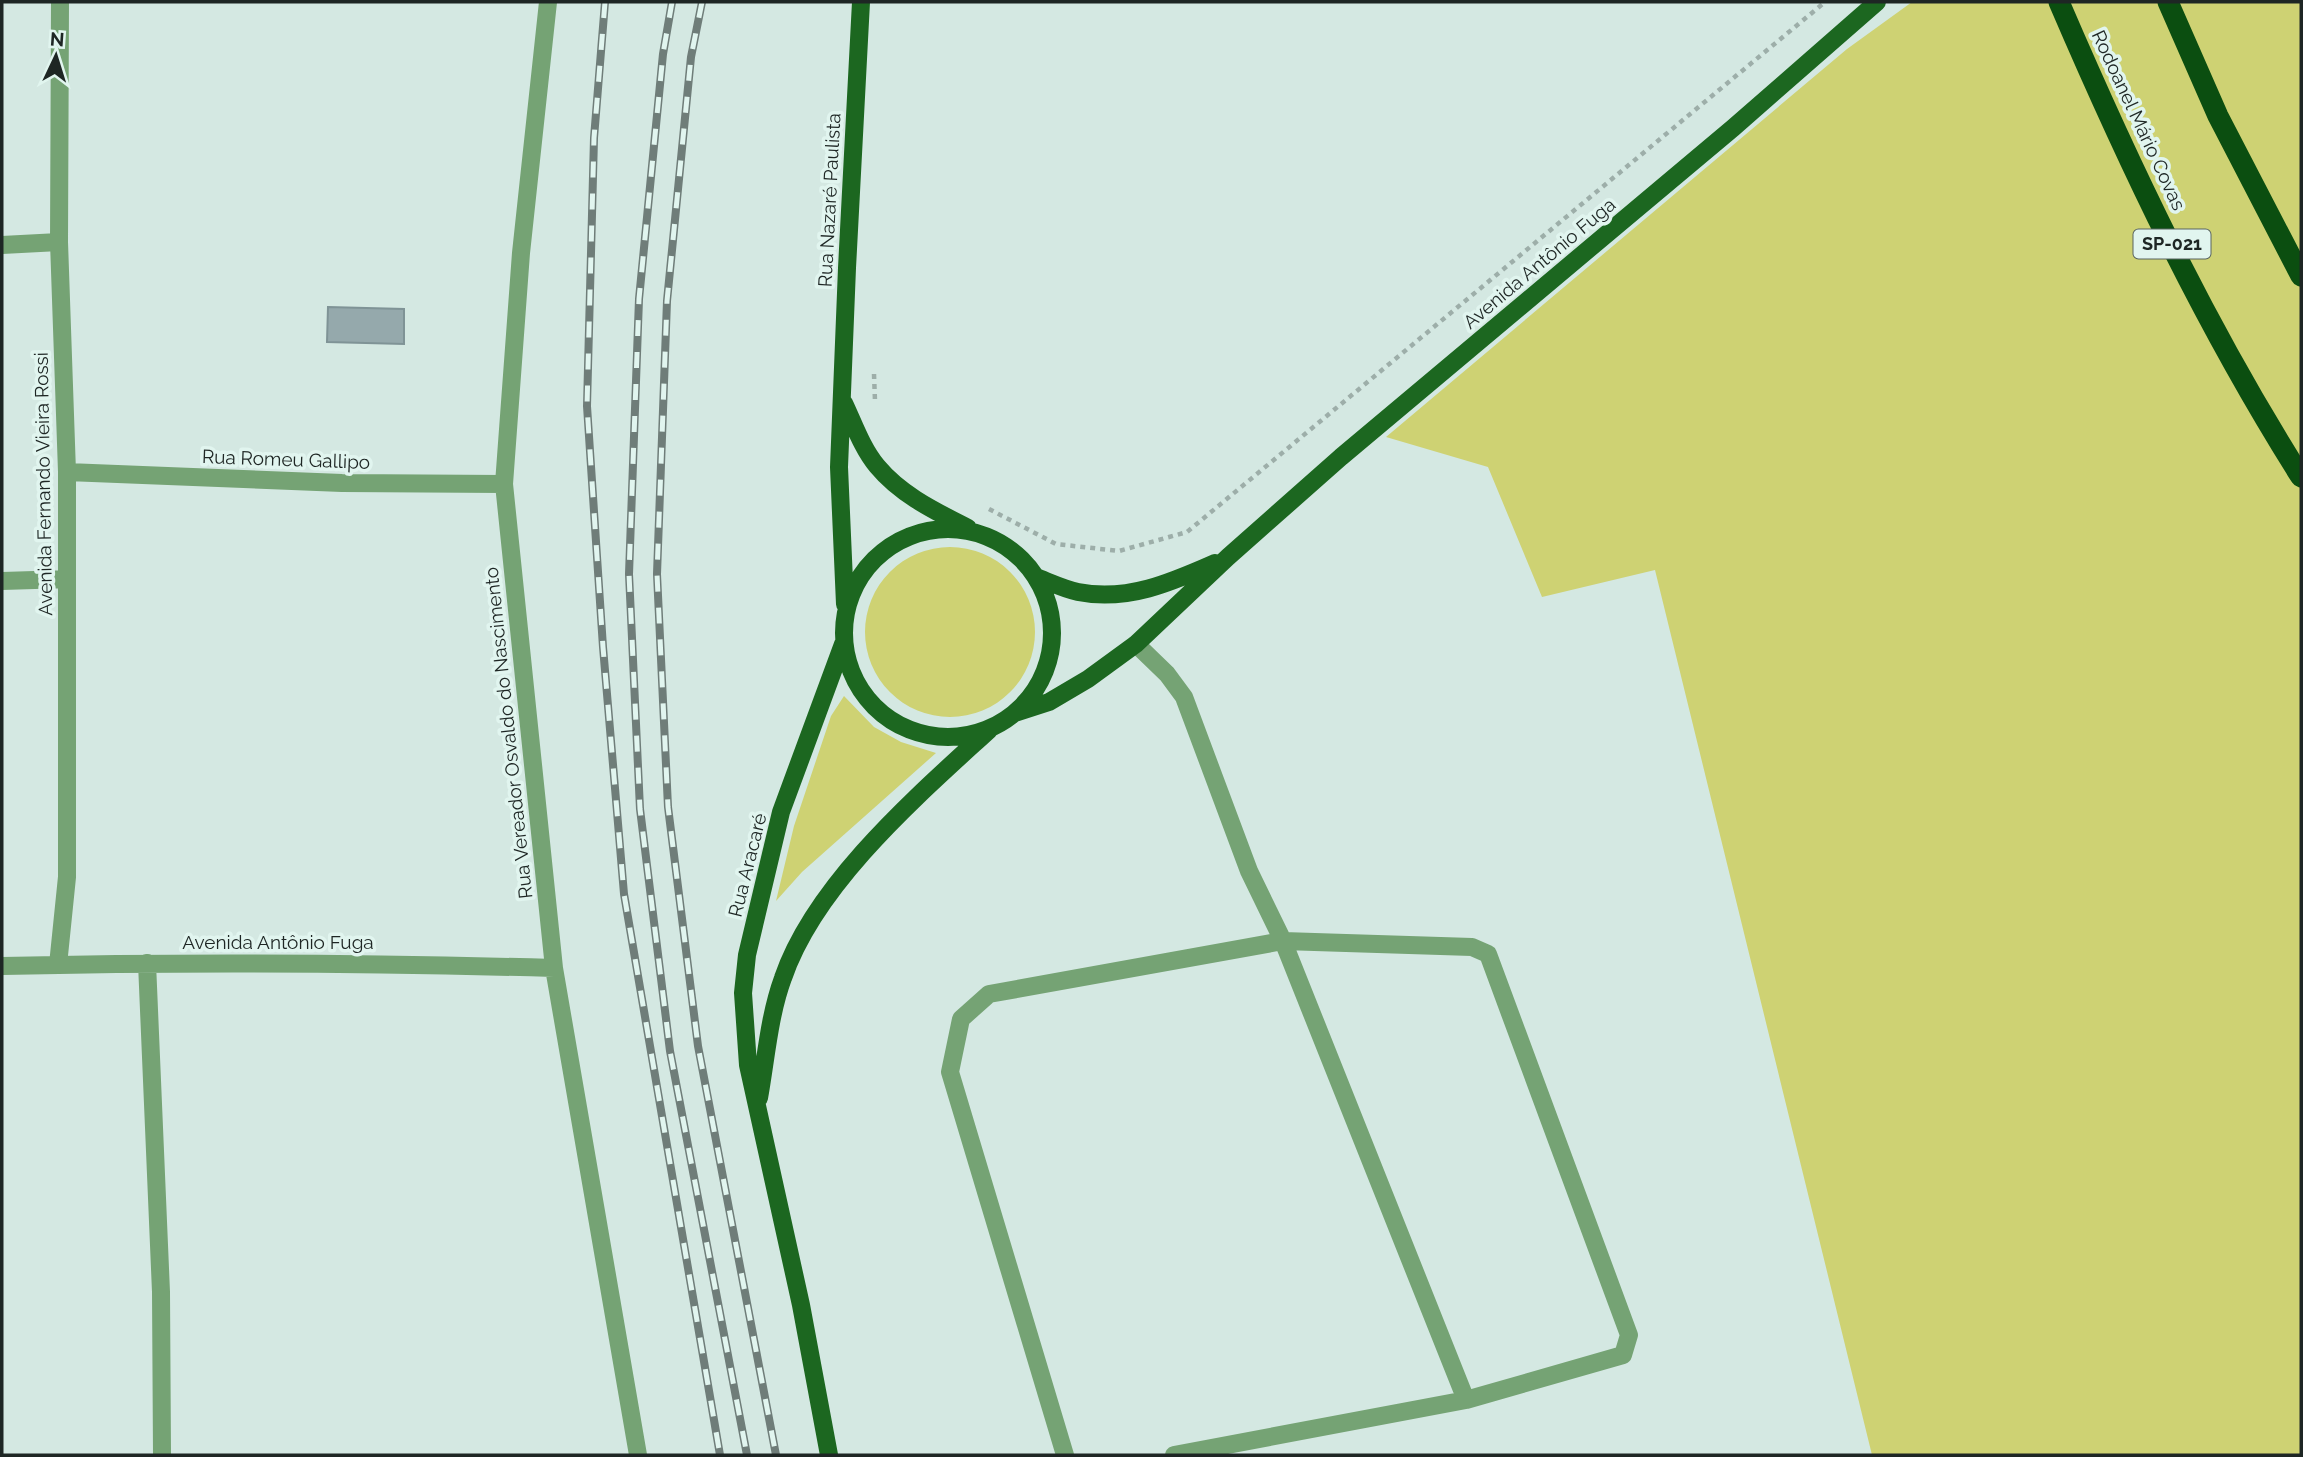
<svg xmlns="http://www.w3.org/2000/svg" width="2303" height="1457" font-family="Raleway,sans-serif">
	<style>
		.green { fill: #ced273 }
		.building { fill: #95a9ac; stroke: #7f9396; stroke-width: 2 }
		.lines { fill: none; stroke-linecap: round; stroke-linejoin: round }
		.path { stroke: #9daea9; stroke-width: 4.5; stroke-dasharray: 5 5; stroke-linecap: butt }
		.minor { stroke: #75a374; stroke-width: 18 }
		.major { stroke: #1c6720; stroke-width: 18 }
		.highway { stroke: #0b4e10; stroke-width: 21 }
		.rail-casing { stroke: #6f7d79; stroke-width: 8 }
		.rail { stroke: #e1f5ef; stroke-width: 5; stroke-dasharray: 16; stroke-linecap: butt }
		.labels { text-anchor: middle; stroke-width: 7; stroke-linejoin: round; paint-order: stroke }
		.shield { fill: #e1f5ef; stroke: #586461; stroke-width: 2 }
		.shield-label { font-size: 18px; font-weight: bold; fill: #1e2624 }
		.street-label { font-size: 19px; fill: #1e2624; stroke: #e1f5ef }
	</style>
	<rect width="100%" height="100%" fill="#d4e8e2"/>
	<path class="green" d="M1912,2H2301V1455H1872L1655,570L1542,597L1488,467L1386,437L1847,49Z
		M865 632a85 85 0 1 1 170 0a85 85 0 1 1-170 0Z
		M844,696L874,727L901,742L936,753L802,872L776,901L794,826L831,716Z"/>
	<path class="building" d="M328,307L404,309V344L327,342Z"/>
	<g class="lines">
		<path class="path" d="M874,374L875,401
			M989,509L1056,544L1119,551L1187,532L1825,2"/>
		<path class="minor" d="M548,2L521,253L504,484L554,968L638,1455
			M2,245L59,242
			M67,472L342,483L504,484
			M2,581L67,579
			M1136,644L1167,674L1184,697L1249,871L1283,941L1466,1400
			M147,963L161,1292L162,1455
			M58,965L67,877V472L59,242L60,2
			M2,966C186,962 370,963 554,968
			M1065,1455L950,1072L961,1019L989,994L1283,941L1472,947L1488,954L1629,1335L1623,1355L1466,1400L1174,1455"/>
		<path class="major" d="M844,403C854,424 862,448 877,466C901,495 935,511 968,528
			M844 633a104 104 0 1 1 208 0a104 104 0 1 1-208 0Z
			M1036,577C1049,582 1064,589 1078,592C1127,602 1172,582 1215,563
			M845,604L839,467L847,268L861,2
			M1015,713L1049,702L1088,679L1136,644L1228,557L1341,457L1733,128L1877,2
			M759,1098C766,1059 769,1016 783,978C815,884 917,796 989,730
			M829,1455L801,1305L748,1065L743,993L747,955L781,812L843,644"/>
		<path class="highway" d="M2059,2C2129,165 2206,327 2301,477
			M2168,2L2218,116L2301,276"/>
		<g class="rail-casing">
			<path id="rail" d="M605,2L594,138L587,406L603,647L624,894L720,1455
				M672,2L663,54L639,299L629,574L640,809L670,1051L747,1455
				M702,2L691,57L667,301L657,574L668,807L698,1046L776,1455"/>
		</g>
		<use href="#rail" class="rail"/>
	</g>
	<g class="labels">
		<rect class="shield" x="2133.5" y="229.5" width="77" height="29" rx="5"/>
		<g class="shield-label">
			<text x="2172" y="250">SP-021</text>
		</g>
		<g class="street-label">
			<text transform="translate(2139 120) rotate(65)" y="7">Rodoanel Mário Covas</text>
			<text transform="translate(829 200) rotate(-87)" y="7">Rua Nazaré Paulista</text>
			<text transform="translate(1539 263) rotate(-40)" y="7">Avenida Antônio Fuga</text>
			<text transform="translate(286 459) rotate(2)" y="7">Rua Romeu Gallipo</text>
			<text transform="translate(43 484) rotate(-91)" y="7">Avenida Fernando Vieira Rossi</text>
			<text transform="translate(508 733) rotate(-96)" y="7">Rua Vereador Osvaldo do Nascimento</text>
			<text transform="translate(747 865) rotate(-76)" y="7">Rua Aracaré</text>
			<text x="278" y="949">Avenida Antônio Fuga</text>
		</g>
	</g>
	<rect width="2303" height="1457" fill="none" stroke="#1e2624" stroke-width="7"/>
	<g transform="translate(56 56) rotate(4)" stroke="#e1f5ef" stroke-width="5" paint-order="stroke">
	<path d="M0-5L12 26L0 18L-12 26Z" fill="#1e2624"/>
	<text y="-10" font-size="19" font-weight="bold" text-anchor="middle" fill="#1e2624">N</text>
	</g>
</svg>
